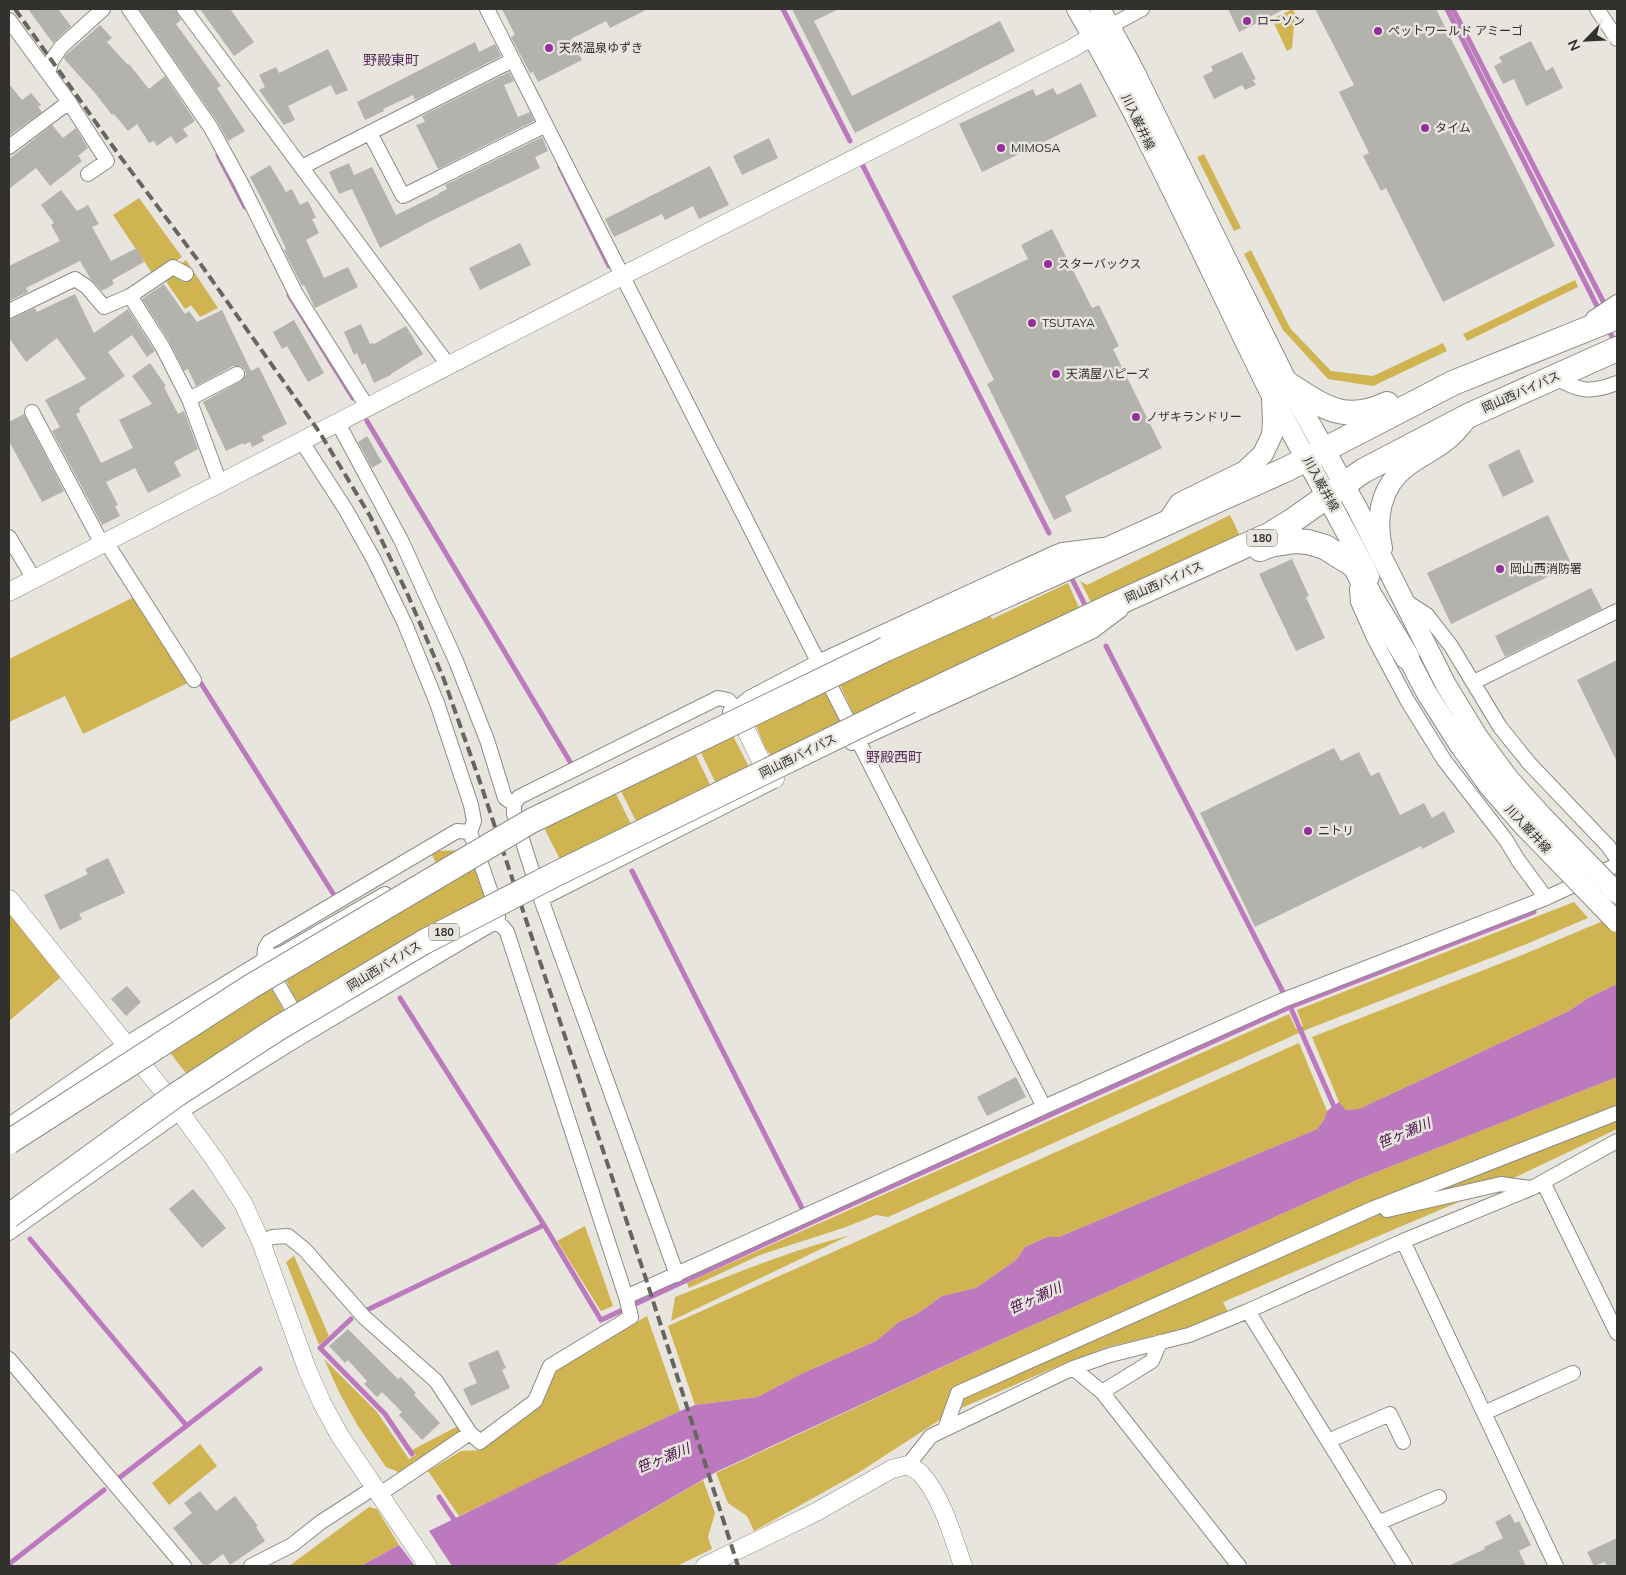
<svg xmlns="http://www.w3.org/2000/svg" width="1626" height="1575" font-family="Mulish,'Noto Sans JP',sans-serif">
	<style>
		.green { fill: #d0b452; fill-rule: evenodd }
		.water { fill: #bc79be }
		.lines { fill: none; stroke-linecap: round; stroke-linejoin: round }
		.stream { stroke: #bc79be; stroke-width: 5 }
		.building { fill: #b4b2ac }
		.minor-casing { stroke: #8d8c85; stroke-width: 16 }
		.tertiary-casing { stroke: #8d8c85; stroke-width: 19 }
		.secondary-casing { stroke: #8d8c85; stroke-width: 22 }
		.trunk-casing { stroke: #8d8c85; stroke-width: 26 }
		.minor { stroke: #fff; stroke-width: 14 }
		.tertiary { stroke: #fff; stroke-width: 18 }
		.secondary { stroke: #fff; stroke-width: 20 }
		.trunk { stroke: #fff; stroke-width: 24 }
		.rail { stroke: #666560; stroke-width: 4; stroke-dasharray: 10 5; stroke-linecap: butt }
		.secondary-bridge-casing { stroke: #8d8c85; stroke-width: 22; stroke-linecap: butt }
		.trunk-bridge-casing { stroke: #8d8c85; stroke-width: 26; stroke-linecap: butt }
		.secondary-bridge { stroke: #fff; stroke-width: 20 }
		.trunk-bridge { stroke: #fff; stroke-width: 24 }
		.poi-dot { fill: #923097; stroke: #e7e5de; stroke-width: 2 }
		.labels { text-anchor: middle; stroke-width: 5; stroke-linejoin: round; paint-order: stroke }
		.shield { fill: #e7e5de; stroke: #686763; stroke-width: 1 }
		.shield-label { font-size: 11px; font-weight: bold; fill: #32312e }
		.poi-label { font-size: 12px; fill: #32312e; stroke: #e7e5de; text-anchor: start }
		.street-label { font-size: 12px; fill: #32312e; stroke: #e7e5de }
		.neighbourhood-label { font-size: 14px; fill: #5c2c5e; stroke: #e7e5de }
		.water-label { font-size: 14px; font-style: italic; fill: #4c0e4f; stroke: #e7e5de }
	</style>
	<rect width="100%" height="100%" fill="#e7e5de"/>
	<path class="green" d="M1293,9L1295,14L1292,48L1287,51L1272,19Z
		M1204,154L1241,228L1234,231L1197,157Z
		M139,198L182,257L154,276L113,215Z
		M1251,250L1290,328L1331,371L1373,376L1443,343L1447,351L1373,386L1328,379L1283,330L1244,254Z
		M186,260L218,308L200,317L191,305L185,309L163,277L172,272L191,275L182,263Z
		M1575,280L1578,287L1467,341L1463,334Z
		M1230,515L1241,538L1092,604L1080,581L1087,585Z
		M1068,583L1080,610L855,717L839,683L904,652L991,616L992,619Z
		M136,596L190,682L83,734L65,696L9,722V659Z
		M819,674L848,736L774,759L765,748L754,720Z
		M719,723L732,734L750,769L763,781L648,839L569,877L537,814L605,778ZM693,736L724,800L719,803L688,739ZM613,775L645,839L640,842L608,778Z
		M469,850L490,912L454,941L399,973C384,973 365,984 357,997L307,1028L278,961L438,867L430,851Z
		M1574,902L1588,918L1524,945L1308,1029L888,1217L876,1215L846,1227L760,1255L689,1288L687,1283L757,1251L1289,1014L1296,1029L1303,1026L1297,1010Z
		M9,913L61,977L9,1021Z
		M1617,915V984L1588,998L1569,1011L1359,1109L1346,1110L1339,1102L1312,1037L1527,953Z
		M260,968L292,1025L293,1032L287,1039L202,1094L158,1037Z
		M1299,1043L1327,1111L1324,1120L1317,1129L1059,1237H1047L1025,1247L1016,1260L976,1288L942,1296L917,1314L899,1322L876,1341L801,1374L758,1397L695,1405L668,1326Z
		M1617,1077V1129L1501,1184L1223,1302L1228,1312L1186,1328L1108,1347L1070,1361L952,1412L858,1473L754,1531L747,1516L728,1503L716,1473L1000,1340L1364,1177Z
		M585,1226L613,1306L601,1311L557,1241Z
		M847,1236H848L671,1321L675,1297C732,1275 788,1251 847,1236Z
		M294,1256L329,1336L319,1345L286,1262Z
		M647,1316L680,1411L459,1516L428,1471L461,1451L481,1450L542,1405L555,1370Z
		M324,1359L377,1412L409,1459L416,1455L412,1450L458,1426L460,1430L446,1444L401,1473L386,1467L358,1426L340,1394Z
		M200,1444L217,1466L169,1505L152,1483Z
		M703,1480L715,1513L708,1537L712,1549L677,1566H554Z
		M369,1507L377,1509L399,1545L361,1566H289Z"/>
	<path class="water" d="M1617,984V1077L1364,1177L1000,1340L716,1472L554,1566H452L429,1531L579,1458L680,1411L695,1405L758,1397L801,1374L876,1341L899,1322L917,1314L942,1296L976,1288L1016,1260L1025,1247L1047,1237H1059L1317,1129L1324,1120L1327,1111L1339,1102L1346,1110L1359,1109L1569,1011L1588,998Z
		M399,1545L415,1566H361Z"/>
	<g class="lines">
		<path class="stream" d="M783,9L850,141
			M1447,9L1600,312
			M1453,9L1606,307
			M218,155L245,207
			M862,164L1049,533
			M560,167L609,266
			M289,295L353,398
			M1607,327L1616,344
			M367,421L572,765
			M1071,577L1087,609
			M1106,646L1284,994
			M197,677L334,895
			M632,871L803,1210
			M400,998L544,1225L601,1320L810,1223L1290,1007L1534,912
			M1289,1004L1336,1111
			M30,1239L186,1425
			M367,1310L544,1225
			M351,1319L320,1348L385,1414L412,1454
			M119,1478L260,1369
			M439,1497L457,1524
			M9,1564L104,1490"/>
	</g>
	<path class="building" d="M28,9H58L71,26L53,43Z
		M139,9H175L181,20L176,24L221,86L217,88L245,131L228,141L218,123Z
		M200,9H230L254,42L234,56Z
		M502,9H648L610,28L606,21L571,39L582,60L538,82L533,72L530,73L511,37L515,35Z
		M792,9H839L814,21L852,96L1000,21L1015,51L855,133Z
		M1228,9H1285L1239,32Z
		M1315,9H1436L1555,246L1443,302L1386,188L1381,191L1363,156L1369,153L1339,92L1354,85Z
		M100,25L112,38L107,42L128,65L129,64L149,89L165,76L195,121L183,129L188,136L176,144L171,136L157,146L154,141L149,143L137,124L128,131L114,114L112,115L95,93L65,60L64,57L68,53Z
		M1531,41L1546,71L1553,67L1563,88L1526,106L1514,79L1503,84L1494,66L1502,62L1499,57Z
		M475,42L479,52L495,44L501,56L415,100L413,95L383,109L384,111L365,120L357,102Z
		M328,49L348,90L336,95L331,85L288,106L295,120L284,125L259,90L265,87L259,75L276,67L279,73Z
		M1242,52L1256,79L1253,80L1256,85L1245,90L1242,85L1214,99L1203,76L1213,71L1211,66Z
		M509,72L514,81L504,85L518,117L530,112L534,121L438,169L416,125L425,122L422,116Z
		M1081,83L1097,116L982,172L959,124L1033,89L1036,96L1053,88L1057,95Z
		M9,84L22,100L31,93L41,105L38,107L42,112L10,135Z
		M52,125L63,138L76,128L88,148L78,156L82,161L50,186L36,168L9,189V159Z
		M542,137L548,151L535,157L540,168L431,221L380,248L352,189L339,194L329,172L349,163L354,175L372,167L396,215L439,194V193L447,189L445,185Z
		M769,138L778,158L742,175L733,156Z
		M270,165L286,192L292,189L300,205L308,201L316,218L312,219L319,233L306,240L324,278L348,267L358,287L315,308L304,285L302,286L284,250L286,249L271,217L250,177Z
		M710,166L729,205L699,219L693,206L665,220L662,214L614,237L605,219Z
		M61,190L77,211L88,205L99,224L92,227L111,261L137,248L144,262L112,280L114,284L102,291L90,278L80,261L26,288L28,292L9,301V266L60,241L51,225L54,223L41,205Z
		M1052,229L1092,308L1099,305L1119,346L1113,349L1162,448L1065,496L1072,511L1054,520L987,384L994,380L952,296L1028,259L1021,245Z
		M520,243L531,265L480,290L469,268Z
		M164,284L185,314L189,311L197,322L222,310L251,371L259,367L287,424L262,436L264,441L252,447L250,442L243,445V443L226,451L203,402L241,381L246,375L245,370L241,366H233L196,386L188,369L184,371L169,341L142,299Z
		M75,294L94,333L128,309L155,351L147,357L132,335L108,352L125,376L79,408L80,412L76,414L101,463L133,448L119,420L152,404L132,376L150,363L166,386L164,387L178,414L184,411L198,449L174,462L181,476L148,493L135,468L106,482L118,505L115,506L120,516L102,525L52,431L60,427L45,400L86,379L57,338L26,362L9,338V320L35,308L37,312Z
		M294,320L324,373L308,382L287,346L282,349L273,332Z
		M361,324L370,344L373,343L374,344L406,326L423,354L391,374V375L374,383L365,363L362,365L357,353L354,355L344,332Z
		M24,414L64,491L42,502L9,441V422Z
		M367,436L382,462L372,468L358,442Z
		M1519,449L1534,482L1503,497L1488,465Z
		M1548,515L1572,565L1451,624L1427,573Z
		M1292,559L1309,596L1306,597L1325,638L1296,651L1259,574Z
		M1591,588L1602,609L1505,657L1495,636Z
		M1617,660V762L1577,680Z
		M1334,748L1341,761L1359,752L1371,776L1379,772L1400,815L1424,803L1432,818L1444,811L1455,832L1422,849L1421,846L1255,927L1200,813Z
		M108,858L125,893L79,914L82,919L60,930L44,895L88,874L85,869Z
		M127,986L141,1002L126,1016L111,999Z
		M1016,1077L1026,1097L987,1116L977,1097Z
		M193,1189L226,1228L202,1248L169,1209Z
		M348,1329L398,1379L401,1377L416,1393L414,1395L440,1423L422,1440L399,1415L402,1412L382,1392L377,1397L364,1384L367,1381L348,1360L345,1363L329,1346Z
		M498,1350L506,1368L502,1370L510,1388L471,1406L463,1389L477,1383L468,1363Z
		M200,1491L216,1511L235,1496L258,1526L256,1527L265,1541L230,1565L223,1554L207,1566H204L173,1528L192,1513L184,1503Z
		M1510,1514L1515,1523L1519,1521L1531,1545L1519,1551L1526,1566H1448L1485,1549L1484,1547L1503,1538L1495,1522Z
		M1617,1538V1566H1607L1605,1562L1594,1566L1587,1552Z"/>
	<g class="lines">
		<g class="minor-casing">
			<path id="minor" d="M129,9L211,128L240,181L296,294L368,408
				M184,9L449,366
				M487,9L1044,1107
				M1597,9L1617,39
				M9,20L69,102L107,161L88,174
				M1103,30L1142,9
				M48,73L52,60L61,47L103,9
				M370,133L403,196L546,125
				M9,147L69,102
				M302,167L513,60
				M130,296L162,346L189,399L220,483
				M9,311L75,279L87,287L104,307L130,296L173,267L186,274
				M1593,318L1617,302
				M1555,377C1579,392 1591,393 1617,383
				M189,399L237,374
				M32,412L102,544
				M338,423L401,540L456,661L487,740L505,798L514,804
				M9,537L34,579
				M106,542L194,680
				M1360,580L1357,589L1358,602L1374,638L1407,700L1444,760L1506,840L1518,860L1546,898
				M1404,600L1427,615L1451,646L1500,727L1529,763L1608,846L1617,859
				M1474,682L1617,611
				M736,709L728,700L718,698L519,797L514,804V814L541,899L774,781
				M730,712L736,709L749,698L818,662L1050,555L1062,550L1102,545
				M852,743L1016,668L1093,631L1121,610
				M541,899L677,1275
				M495,922L503,927L507,932L626,1297L1044,1107L1281,1001L1546,898L1617,865
				M300,1022L264,960L265,949L269,942L457,831L470,832
				M9,1125L126,1044L264,960L283,953L385,894
				M1543,1182L1617,1333
				M1387,1210L1501,1184L1530,1188
				M9,1233L180,1112L296,1040L495,922L498,918V913L470,832L474,821L471,805L437,703L405,624L374,560L346,510L302,442
				M1403,1241L1556,1566
				M261,1242L272,1237L288,1236L305,1250L364,1317L436,1381L470,1433L480,1442L535,1401L550,1366L631,1317L626,1297
				M1248,1311L1405,1566
				M9,1359L184,1566
				M1073,1368L1102,1392L1239,1566
				M1102,1392L1152,1361L1160,1342
				M1484,1413L1573,1373
				M945,1429L958,1393L1374,1208L1617,1113
				M1328,1441L1390,1414L1403,1442
				M908,1465L931,1436L1073,1368L1110,1355L1189,1335L1248,1311L1403,1241L1532,1188L1617,1141
				M380,1494L470,1433
				M1378,1523L1439,1497
				M251,1566L292,1545L321,1522L375,1487"/>
		</g>
		<g class="tertiary-casing">
			<path id="tertiary" d="M9,592L622,276L1071,49L1093,36
				M736,709L762,763L775,779
				M9,899L180,1112L215,1160L243,1203L261,1242L307,1369L322,1403L340,1436L428,1566
				M705,1566L816,1512L892,1469L908,1465C912,1468 918,1470 921,1474C942,1497 953,1537 963,1566"/>
		</g>
		<g class="secondary-casing">
			<path id="secondary" d="M1077,9C1147,130 1204,258 1266,384C1299,449 1337,511 1369,577
				M1100,9L1131,65L1222,251L1288,384L1357,508L1446,685L1477,736
				M1167,522L1180,503L1245,471L1263,454L1272,435L1273,421L1272,398
				M1382,548C1375,518 1381,486 1406,467C1419,457 1435,450 1448,439C1454,435 1459,428 1464,422
				M1401,644L1426,692L1459,744"/>
		</g>
		<g class="trunk-casing">
			<path id="trunk" d="M1288,384C1323,407 1345,424 1387,404
				M1260,549L1270,545L1295,541L1308,542L1325,547L1355,566L1370,596L1407,657
				M886,649L1287,469L1453,383L1617,317
				M910,701L1109,607L1269,535L1292,521L1363,471L1470,415L1617,349"/>
		</g>
		<use href="#minor" class="minor"/>
		<use href="#tertiary" class="tertiary"/>
		<use href="#secondary" class="secondary"/>
		<use href="#trunk" class="trunk"/>
		<path class="rail" d="M15,9L119,155L197,259L320,433L370,516L407,593L443,677L479,779L646,1279L738,1566"/>
		<g class="secondary-bridge-casing">
			<path id="secondary-bridge" d="M1477,736L1508,778L1542,816L1617,893
				M1459,744L1489,786L1522,824L1617,922"/>
		</g>
		<g class="trunk-bridge-casing">
			<path id="trunk-bridge" d="M9,1142L250,987L531,821L886,649
				M9,1216L176,1095L277,1029L424,942L556,874L910,701"/>
		</g>
		<use href="#secondary-bridge" class="secondary-bridge"/>
		<use href="#trunk-bridge" class="trunk-bridge"/>
	</g>
	<g class="poi-dot">
		<circle cx="1247" cy="21" r="5"/>
		<circle cx="1378" cy="31" r="5"/>
		<circle cx="549" cy="48" r="5"/>
		<circle cx="1425" cy="128" r="5"/>
		<circle cx="1001" cy="148" r="5"/>
		<circle cx="1048" cy="264" r="5"/>
		<circle cx="1032" cy="323" r="5"/>
		<circle cx="1056" cy="374" r="5"/>
		<circle cx="1136" cy="417" r="5"/>
		<circle cx="1500" cy="569" r="5"/>
		<circle cx="1308" cy="831" r="5"/>
	</g>
	<g class="labels">
		<g class="shield">
			<rect x="1247" y="529.5" width="30" height="17" rx="4"/>
			<rect x="429" y="923.5" width="30" height="17" rx="4"/>
		</g>
		<g class="shield-label">
			<text x="1262" y="542">180</text>
			<text x="444" y="936">180</text>
		</g>
		<g class="poi-label">
			<text x="1257" y="25">ローソン</text>
			<text x="1388" y="35">ペットワールド アミーゴ</text>
			<text x="559" y="52">天然温泉ゆずき</text>
			<text x="1435" y="132">タイム</text>
			<text x="1011" y="152">MIMOSA</text>
			<text x="1058" y="268">スターバックス</text>
			<text x="1042" y="327">TSUTAYA</text>
			<text x="1066" y="378">天満屋ハピーズ</text>
			<text x="1146" y="421">ノザキランドリー</text>
			<text x="1510" y="573">岡山西消防署</text>
			<text x="1318" y="835">ニトリ</text>
		</g>
		<g class="street-label">
			<text transform="translate(1138 122) rotate(64)" y="4">川入巌井線</text>
			<text transform="translate(1521 392) rotate(-24)" y="4">岡山西バイパス</text>
			<text transform="translate(1321 484) rotate(61)" y="4">川入巌井線</text>
			<text transform="translate(1164 582) rotate(-24)" y="4">岡山西バイパス</text>
			<text transform="translate(798 756) rotate(-26)" y="4">岡山西バイパス</text>
			<text transform="translate(1528 829) rotate(47)" y="4">川入巌井線</text>
			<text transform="translate(384 966) rotate(-31)" y="4">岡山西バイパス</text>
		</g>
		<g class="neighbourhood-label">
			<text x="391" y="65">野殿東町</text>
			<text x="894" y="762">野殿西町</text>
		</g>
		<g class="water-label">
			<text transform="translate(1404 1133) rotate(-23)" y="5">笹ヶ瀬川</text>
			<text transform="translate(1035 1298) rotate(-24)" y="5">笹ヶ瀬川</text>
			<text transform="translate(663 1458) rotate(-22)" y="5">笹ヶ瀬川</text>
		</g>
	</g>
	<rect width="1626" height="1575" fill="none" stroke="#32312e" stroke-width="20"/>
	<g transform="translate(1586 40) rotate(246)" stroke="#e7e5de" stroke-width="4" paint-order="stroke">
	<path d="M0-4L9 19L0 12L-9 19Z" fill="#32312e"/>
	<text y="-8" font-size="14" font-weight="bold" text-anchor="middle" fill="#32312e">N</text>
	</g>
</svg>
